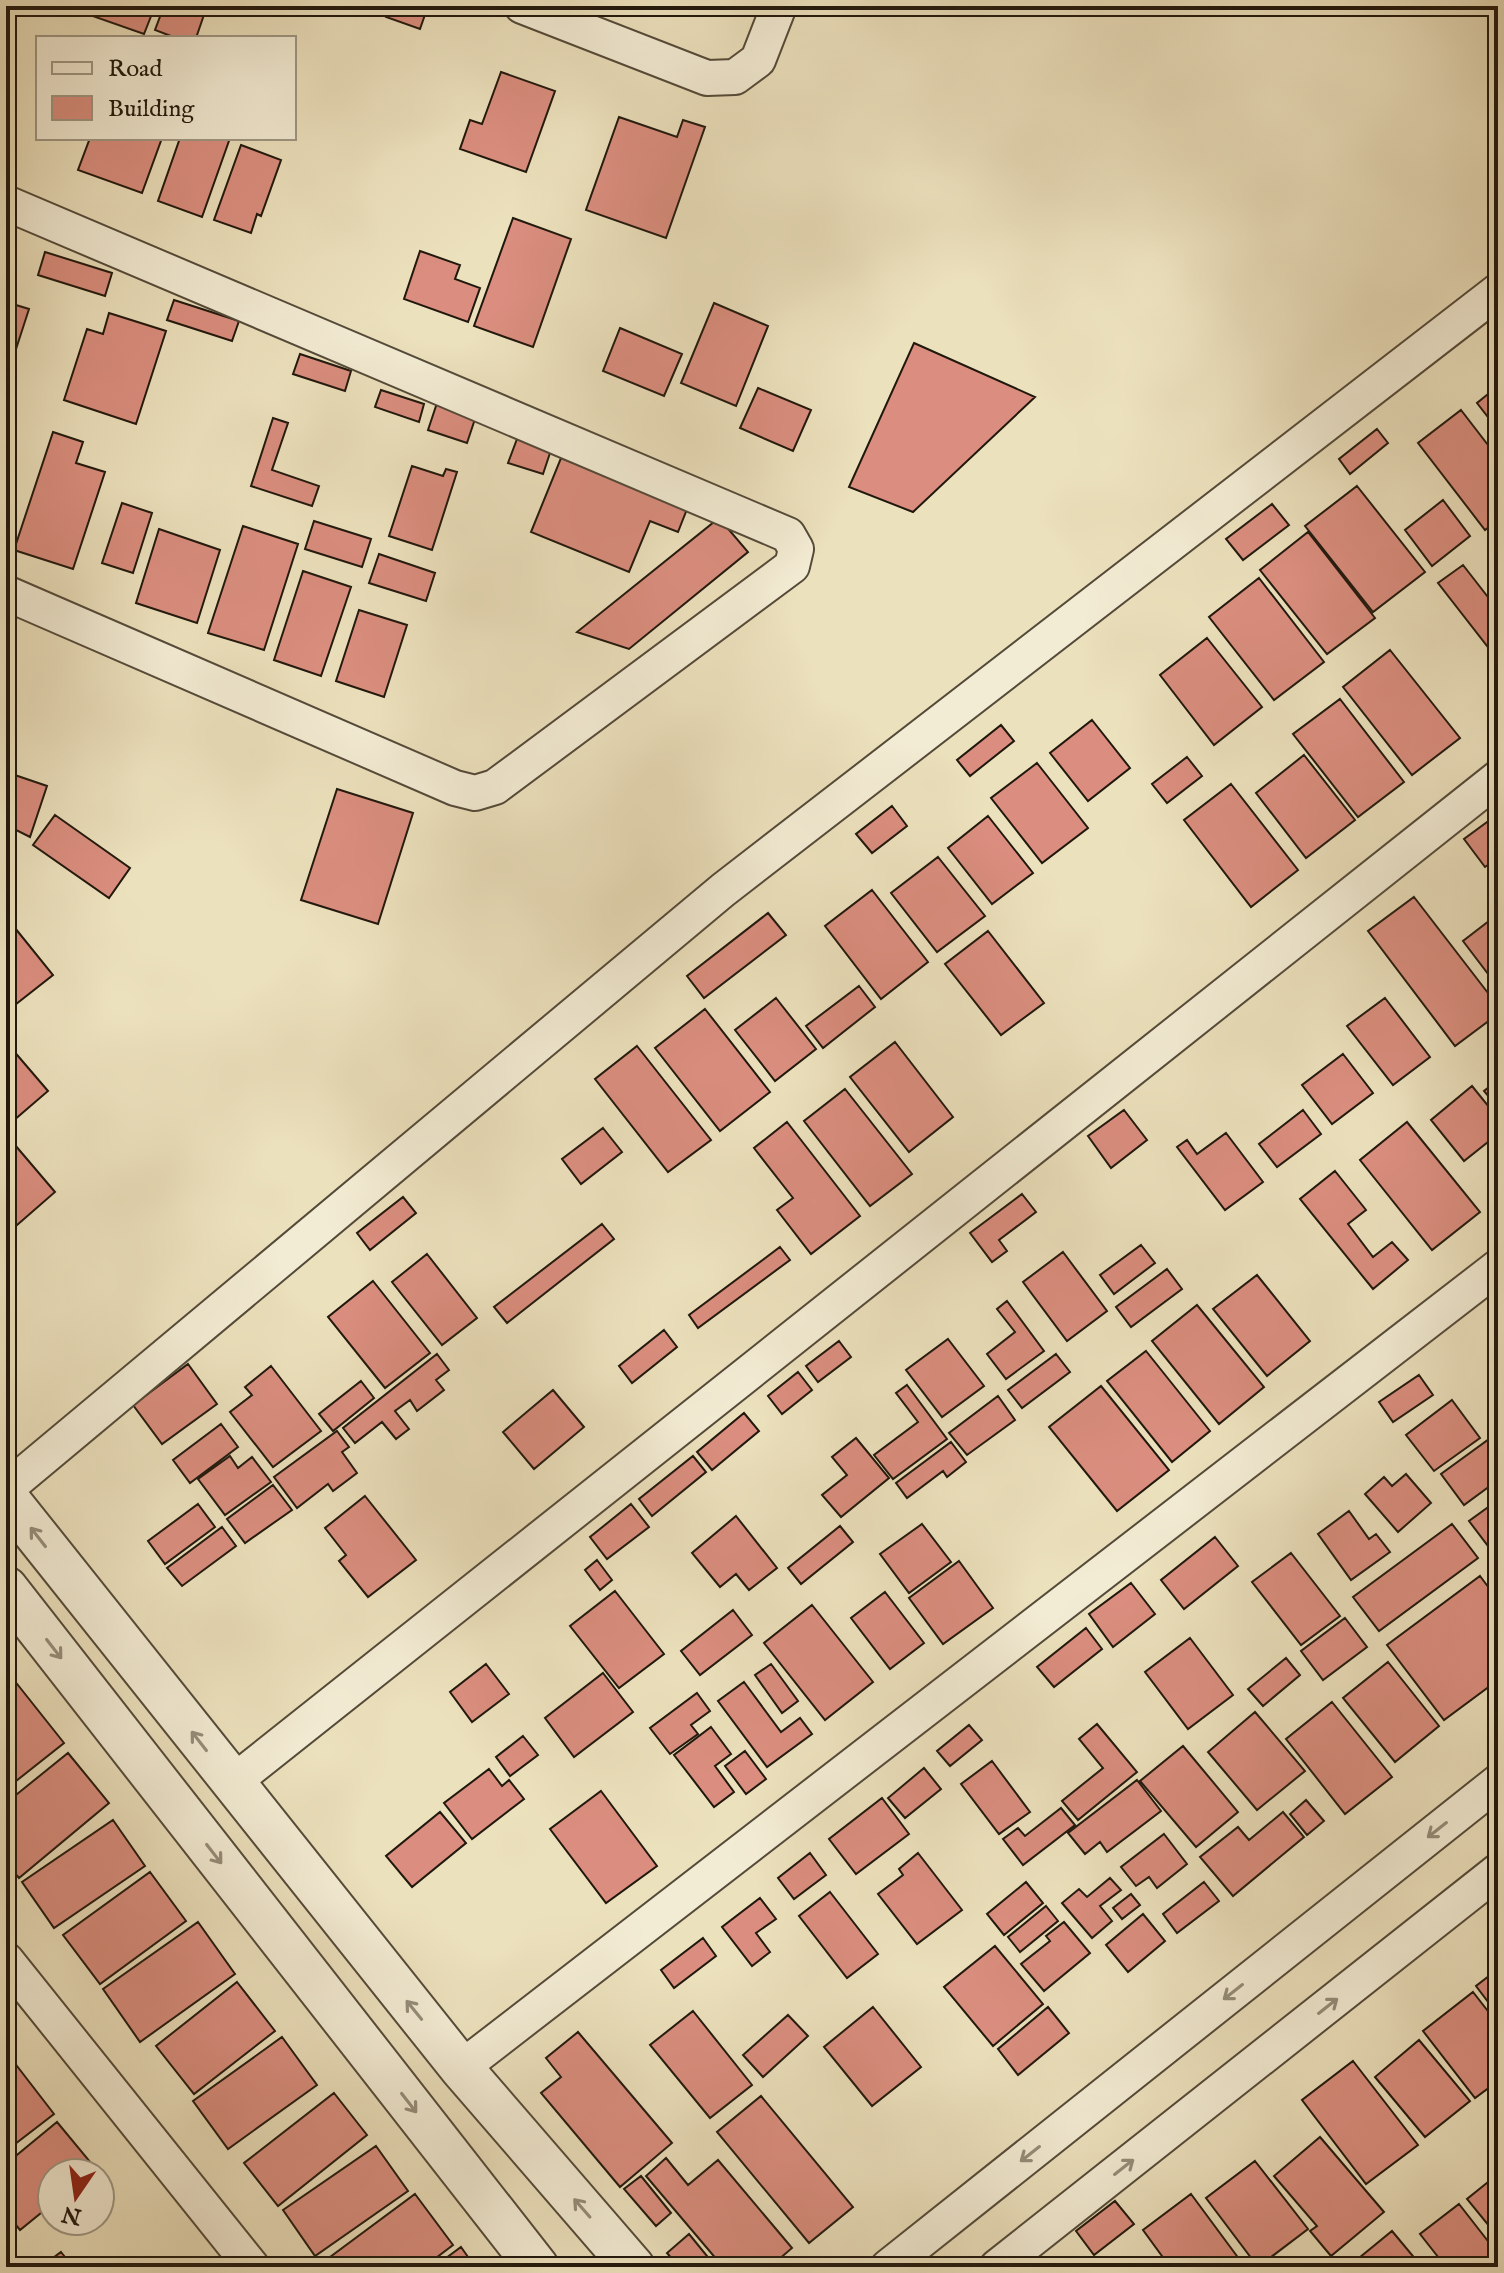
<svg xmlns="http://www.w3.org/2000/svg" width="1504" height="2273" font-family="'IM FELL English',serif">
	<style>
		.building { fill: #db8e7f; stroke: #21180d; stroke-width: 2 }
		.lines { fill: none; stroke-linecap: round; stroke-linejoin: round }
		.minor-casing { stroke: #544a39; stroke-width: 38 }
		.tertiary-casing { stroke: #544a39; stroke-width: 46 }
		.minor { stroke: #f3ecd4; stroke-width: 34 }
		.tertiary { stroke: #f3ecd4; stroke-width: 42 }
		.oneway { stroke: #948d7a }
	</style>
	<rect width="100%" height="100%" fill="#ece1bd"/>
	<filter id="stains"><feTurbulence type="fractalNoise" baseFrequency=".0025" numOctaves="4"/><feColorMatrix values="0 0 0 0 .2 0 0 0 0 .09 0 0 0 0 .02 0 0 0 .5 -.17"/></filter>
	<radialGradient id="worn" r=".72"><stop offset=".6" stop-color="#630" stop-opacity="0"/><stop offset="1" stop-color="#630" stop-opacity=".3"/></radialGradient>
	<path class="building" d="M83,6H155L144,34L81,12Z
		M164,6H207L196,38H176L155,30Z
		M390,6H428L420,29L386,17Z
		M501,72L555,91L526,172L460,149L470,120L482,124Z
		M619,117L677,137L683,120L705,127L666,238L586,210Z
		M90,138H162L142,193L78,170Z
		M180,138H230L202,217L158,201Z
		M241,145L281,160L261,216L257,214L251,233L214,220Z
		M513,218L571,239L533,347L474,326Z
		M420,251L460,265L455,279L480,288L468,322L404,299Z
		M45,252L112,273L105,296L38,275Z
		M174,300L239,321L232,341L167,320Z
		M6,302L29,309L6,380Z
		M714,303L768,326L736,406L681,383Z
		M109,313L166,331L136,424L64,400L87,329L103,334Z
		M620,328L682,354L664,396L603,371Z
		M914,343L1035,397L913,512L849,487Z
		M300,354L351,371L345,391L293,374Z
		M1498,386V430L1477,403Z
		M758,388L811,410L793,451L740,428Z
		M381,390L424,404L419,422L375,407Z
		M437,403L476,416L467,443L428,430Z
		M1461,410L1498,458V520L1485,530L1418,443Z
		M273,418L288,423L272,470L319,486L312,506L251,486Z
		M1377,429L1388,443L1350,474L1339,459Z
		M53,432L83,442L76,463L105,472L73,569L14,550Z
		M517,439L551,450L543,474L508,463Z
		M561,458L687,509L678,532L650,521L629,572L531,532Z
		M412,466L443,476L446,469L457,472L432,550L389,536Z
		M1357,486L1425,572L1373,612L1305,526Z
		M1443,500L1470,536L1432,566L1405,530Z
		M122,503L152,513L133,573L102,563Z
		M1272,504L1289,525L1243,560L1226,539Z
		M719,518L748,552L629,649L577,632Z
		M314,521L371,539L362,567L305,549Z
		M243,526L298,544L264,650L208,633Z
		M159,529L220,550L197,623L136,603Z
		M1308,532L1375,618L1327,654L1260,570Z
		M379,554L435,573L426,601L369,583Z
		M1463,565L1498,610V660L1438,583Z
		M303,571L351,587L321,676L274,660Z
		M1259,578L1324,662L1274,700L1209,617Z
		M359,610L407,625L384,697L336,681Z
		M1207,638L1262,707L1214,745L1160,675Z
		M1390,650L1460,738L1412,775L1343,687Z
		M1340,699L1404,782L1358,817L1293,734Z
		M1092,720L1130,768L1088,801L1050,753Z
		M1001,725L1014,741L970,776L957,760Z
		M1304,755L1355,820L1306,858L1256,793Z
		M1187,757L1202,776L1167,803L1152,784Z
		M1037,763L1088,828L1042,863L991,798Z
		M6,772L47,786L30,837L6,825Z
		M1231,784L1298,870L1251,907L1184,820Z
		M337,789L413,813L378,924L301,900Z
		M892,806L907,826L872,853L856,834Z
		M1498,814V858L1485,867L1464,839Z
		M55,815L130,868L109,898L33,845Z
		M988,816L1033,873L992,904L948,848Z
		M938,857L985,916L937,952L891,893Z
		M872,890L928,962L881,999L825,926Z
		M1414,897L1498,1006V1014L1455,1046L1368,931Z
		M768,913L786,935L704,998L687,976Z
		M1498,914V987L1463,941Z
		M15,928L53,975L6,1012V935Z
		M988,931L1044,1003L1001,1035L945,964Z
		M859,986L875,1007L823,1048L806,1026Z
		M776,998L816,1049L775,1081L735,1030Z
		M1385,998L1430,1057L1393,1085L1347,1026Z
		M705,1009L770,1092L720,1131L655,1048Z
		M6,1042L48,1091L6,1127Z
		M895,1042L953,1117L909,1152L850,1077Z
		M637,1046L711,1140L668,1172L595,1079Z
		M1343,1054L1373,1093L1332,1124L1302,1085Z
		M1498,1080V1108L1484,1091Z
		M1472,1086L1498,1118V1134L1464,1161L1431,1120Z
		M845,1089L912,1174L870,1206L804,1121Z
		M1124,1110L1147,1140L1111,1168L1088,1136Z
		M1303,1110L1321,1134L1277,1167L1259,1144Z
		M787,1122L860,1216L811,1254L777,1210L793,1198L754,1148Z
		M1407,1122L1480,1212L1432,1250L1360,1160Z
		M603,1128L622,1152L581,1184L562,1159Z
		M1226,1133L1263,1182L1225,1210L1177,1147L1187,1140L1197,1154Z
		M15,1145L55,1192L9,1232L6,1228V1153Z
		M1335,1171L1366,1210L1348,1224L1373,1257L1392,1242L1408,1260L1373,1289L1300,1199Z
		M1022,1194L1036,1212L999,1240L1007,1251L992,1262L970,1233Z
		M403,1197L416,1213L370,1250L357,1233Z
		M602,1224L614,1239L507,1323L494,1307Z
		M1141,1245L1155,1263L1114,1294L1100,1275Z
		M780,1247L790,1260L698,1328L689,1315Z
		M1063,1252L1107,1311L1067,1341L1023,1282Z
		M427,1254L477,1318L442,1345L392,1282Z
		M1167,1269L1182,1289L1131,1327L1116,1307Z
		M1257,1275L1310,1341L1267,1376L1213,1309Z
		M373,1281L430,1353L385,1388L328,1317Z
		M1007,1301L1044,1351L1006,1379L987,1354L1015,1332L997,1309Z
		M1197,1305L1264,1387L1219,1424L1152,1341Z
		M664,1330L677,1347L632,1383L619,1366Z
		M948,1339L984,1386L942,1417L906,1370Z
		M839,1341L851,1357L818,1382L806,1366Z
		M1146,1351L1210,1431L1172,1462L1107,1381Z
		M437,1354L449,1370L436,1380L444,1390L417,1411L410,1400L395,1411L409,1429L396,1439L382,1422L355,1443L343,1428Z
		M1056,1354L1070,1372L1022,1408L1008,1390Z
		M188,1364L217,1404L162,1444L133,1405Z
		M271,1366L321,1431L273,1467L230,1412L252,1395L245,1387Z
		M798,1372L812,1390L782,1414L768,1396Z
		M1419,1375L1433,1395L1393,1422L1379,1402Z
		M361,1381L374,1398L333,1431L319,1414Z
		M907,1385L947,1439L893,1479L874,1455L918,1422L896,1393Z
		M1101,1386L1169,1470L1117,1511L1049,1427Z
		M553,1390L584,1427L534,1469L503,1432Z
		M998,1396L1015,1420L967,1455L949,1433Z
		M1452,1400L1480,1438L1434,1471L1406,1435Z
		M744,1413L759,1431L712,1470L697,1452Z
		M221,1424L238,1447L190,1483L173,1460Z
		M337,1431L349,1447L342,1452L357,1473L333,1491L328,1484L297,1508L274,1477Z
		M1496,1434L1498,1480L1464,1505L1441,1474Z
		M856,1438L889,1478L841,1517L822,1495L847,1475L832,1457Z
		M951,1442L966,1462L947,1477L943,1471L907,1498L896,1483Z
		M230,1456L238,1468L252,1457L271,1482L225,1515L198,1479Z
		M693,1456L706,1472L652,1516L639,1499Z
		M1406,1474L1431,1503L1398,1532L1365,1494L1384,1477L1392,1486Z
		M273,1485L292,1510L245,1543L227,1519Z
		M365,1496L416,1560L368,1597L339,1561L346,1555L325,1528Z
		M1498,1500V1538L1488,1546L1469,1521Z
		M198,1504L215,1527L165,1564L148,1541Z
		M631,1504L649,1527L607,1559L590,1537Z
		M1349,1511L1369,1539L1376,1534L1390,1552L1351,1580L1318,1534Z
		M736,1516L777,1568L749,1590L736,1574L720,1587L692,1553Z
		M922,1524L951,1562L909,1593L880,1554Z
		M1452,1524L1478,1558L1379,1631L1353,1597Z
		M840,1526L853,1542L801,1584L788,1568Z
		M222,1527L236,1546L182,1586L167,1568Z
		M1215,1537L1238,1566L1184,1609L1161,1580Z
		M1291,1553L1340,1616L1301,1645L1252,1582Z
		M597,1560L612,1580L600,1590L585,1570Z
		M959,1561L993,1608L943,1644L909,1598Z
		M1480,1576L1498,1600V1680L1444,1720L1387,1645Z
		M1131,1583L1155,1614L1113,1647L1089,1614Z
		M615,1591L664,1654L619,1688L570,1626Z
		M885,1592L924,1643L890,1669L851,1618Z
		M812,1605L873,1682L825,1720L764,1643Z
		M733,1610L752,1635L700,1675L681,1651Z
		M1345,1618L1367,1647L1323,1680L1301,1651Z
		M1086,1628L1102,1649L1054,1687L1037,1667Z
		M1190,1638L1233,1695L1188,1729L1145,1672Z
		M1286,1658L1300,1675L1263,1706L1248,1689Z
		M1388,1662L1439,1726L1395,1762L1343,1698Z
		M486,1664L509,1694L472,1722L450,1692Z
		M771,1664L798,1701L782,1713L755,1675Z
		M6,1670L64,1743L6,1789Z
		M603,1673L633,1712L574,1757L545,1718Z
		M744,1682L781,1732L800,1718L812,1734L767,1767L718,1701Z
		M697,1693L710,1711L691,1725L698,1734L670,1754L650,1728Z
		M1332,1702L1392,1777L1345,1814L1286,1739Z
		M1255,1712L1305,1771L1257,1810L1208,1752Z
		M1097,1724L1137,1772L1078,1820L1062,1801L1103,1768L1079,1739Z
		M969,1725L982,1740L950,1766L937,1751Z
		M711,1727L731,1754L715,1766L734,1792L714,1807L674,1755Z
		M523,1736L538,1755L510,1776L496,1757Z
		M1183,1746L1238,1812L1196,1847L1140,1781Z
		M745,1751L766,1779L746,1794L725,1766Z
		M68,1753L109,1803L19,1878L6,1863V1803Z
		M992,1761L1030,1812L999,1834L961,1784Z
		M924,1768L941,1789L905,1818L888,1798Z
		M489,1769L502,1786L509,1780L524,1799L472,1839L444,1803Z
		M1137,1780L1161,1811L1107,1852L1100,1842L1085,1854L1068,1833Z
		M601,1791L657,1866L606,1903L550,1829Z
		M882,1798L909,1834L856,1874L829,1839Z
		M1306,1800L1324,1821L1307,1835L1290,1814Z
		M1061,1808L1075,1825L1023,1865L1003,1839L1018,1828L1025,1836Z
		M440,1812L466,1843L412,1887L386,1856Z
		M1283,1812L1304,1837L1233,1896L1200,1857L1238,1827L1249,1840Z
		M113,1820L145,1866L54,1928L22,1882Z
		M1164,1834L1187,1864L1157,1888L1149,1877L1136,1886L1121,1867Z
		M810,1853L826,1875L794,1899L778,1878Z
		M918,1853L962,1910L917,1944L878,1894L903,1875L899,1869Z
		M150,1872L186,1921L100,1984L63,1935Z
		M1110,1878L1121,1890L1100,1906L1112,1921L1092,1938L1062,1903L1079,1889L1087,1897Z
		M1026,1882L1043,1903L1004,1935L987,1914Z
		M1204,1882L1219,1901L1177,1933L1163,1914Z
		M830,1892L878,1954L847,1978L799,1916Z
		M1131,1894L1140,1905L1122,1919L1113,1908Z
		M760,1898L776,1919L756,1933L770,1952L752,1966L722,1927Z
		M1046,1906L1058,1921L1020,1952L1008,1937Z
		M1143,1914L1165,1941L1128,1972L1106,1945Z
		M198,1922L235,1974L140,2042L103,1989Z
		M1064,1922L1090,1953L1044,1991L1021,1964L1050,1941L1046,1936Z
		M703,1938L716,1956L674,1988L661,1970Z
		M995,1946L1043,2004L993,2046L944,1987Z
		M1498,1969V2015L1476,1986Z
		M237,1982L275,2031L194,2094L156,2046Z
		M1473,1992L1498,2024V2081L1475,2098L1423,2031Z
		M873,2007L921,2067L872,2106L824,2047Z
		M1048,2007L1069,2033L1018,2075L998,2049Z
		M693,2011L752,2085L710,2118L650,2045Z
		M788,2015L808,2036L763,2077L743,2055Z
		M578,2032L672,2143L620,2187L541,2093L561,2077L546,2058Z
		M282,2037L317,2085L228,2149L193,2101Z
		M1419,2040L1470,2101L1425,2137L1375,2077Z
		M1353,2061L1418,2145L1366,2184L1302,2100Z
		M17,2066L54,2114L6,2151V2075Z
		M334,2093L367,2135L278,2206L244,2163Z
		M761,2096L853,2207L809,2243L717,2132Z
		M57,2122L96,2169L91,2173H52V2204L20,2230L6,2213V2164Z
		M1320,2137L1384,2212L1331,2256L1310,2231L1317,2226L1274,2176Z
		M376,2146L408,2191L315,2256L283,2210Z
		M666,2158L688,2185L718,2160L792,2248L770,2267H723L646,2176Z
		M1255,2161L1308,2229L1258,2267L1206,2198Z
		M1498,2174V2237L1467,2199Z
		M641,2176L671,2213L656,2226L624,2189Z
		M415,2194L453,2245L424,2267H325L322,2263Z
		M1191,2194L1245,2267H1170L1143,2230Z
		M1115,2201L1134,2224L1094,2255L1076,2231Z
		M1459,2204L1498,2254V2267H1446L1420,2234Z
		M1392,2231L1422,2267H1348Z
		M689,2234L716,2267H679L667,2253Z
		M461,2247L475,2267H434Z
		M61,2252L73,2267H41Z"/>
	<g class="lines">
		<g class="minor-casing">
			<path id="minor" d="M522,6L707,78L735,77L758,60L779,6
				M6,203L788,535L796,549L792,566L495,787L475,793L455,788L6,593
				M6,1489L723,890L1498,291
				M232,1783L1498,778
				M6,1960L252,2267
				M461,2068L1498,1267
				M888,2267L1498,1782
				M997,2267L1498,1871"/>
		</g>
		<g class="tertiary-casing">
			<path id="tertiary" d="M6,1497L461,2068L633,2267
				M6,1588L537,2267"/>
		</g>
		<use href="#minor" class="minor"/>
		<use href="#tertiary" class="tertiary"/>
	</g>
	<defs><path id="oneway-shaft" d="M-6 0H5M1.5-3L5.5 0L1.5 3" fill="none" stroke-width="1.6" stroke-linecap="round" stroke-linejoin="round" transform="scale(2)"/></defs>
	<g class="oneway">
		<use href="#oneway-shaft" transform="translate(38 1537) rotate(-128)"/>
		<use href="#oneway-shaft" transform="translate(54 1649) rotate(52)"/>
		<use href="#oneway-shaft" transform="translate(199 1741) rotate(-128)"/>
		<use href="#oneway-shaft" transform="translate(1437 1830) rotate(142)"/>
		<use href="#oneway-shaft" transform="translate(214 1854) rotate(52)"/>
		<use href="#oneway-shaft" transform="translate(1233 1992) rotate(142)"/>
		<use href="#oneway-shaft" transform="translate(1328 2006) rotate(-38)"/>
		<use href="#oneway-shaft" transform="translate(414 2010) rotate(-129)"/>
		<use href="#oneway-shaft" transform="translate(409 2103) rotate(52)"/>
		<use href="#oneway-shaft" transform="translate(1030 2154) rotate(142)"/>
		<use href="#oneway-shaft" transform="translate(1124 2167) rotate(-38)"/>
		<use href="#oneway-shaft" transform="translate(582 2208) rotate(-131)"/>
	</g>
	<rect width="1504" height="2273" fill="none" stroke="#ece1bd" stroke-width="32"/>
	<rect x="8" y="8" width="1488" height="2257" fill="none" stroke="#21180d" stroke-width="4"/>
	<rect x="16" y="16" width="1472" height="2241" fill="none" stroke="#21180d" stroke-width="2"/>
	<rect x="36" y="36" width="260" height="104" fill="#f3ecd4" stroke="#9f9784" stroke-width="2"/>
	<rect x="52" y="62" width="40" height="12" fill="#f3ecd4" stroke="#9f9784" stroke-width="2"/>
	<text x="108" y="76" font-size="24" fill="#21180d">Road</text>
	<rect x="52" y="96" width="40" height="24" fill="#db8e7f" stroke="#9f9784" stroke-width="2"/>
	<text x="108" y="116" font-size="24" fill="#21180d">Building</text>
	<g transform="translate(76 2197) rotate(193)"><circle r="38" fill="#f3ecd4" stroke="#9f9784" stroke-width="2"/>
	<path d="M0-6L14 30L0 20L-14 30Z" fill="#8f2418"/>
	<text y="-12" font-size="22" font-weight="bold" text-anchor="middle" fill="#21180d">N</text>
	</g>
	<rect width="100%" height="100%" filter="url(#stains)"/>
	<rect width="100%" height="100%" fill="url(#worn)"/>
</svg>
